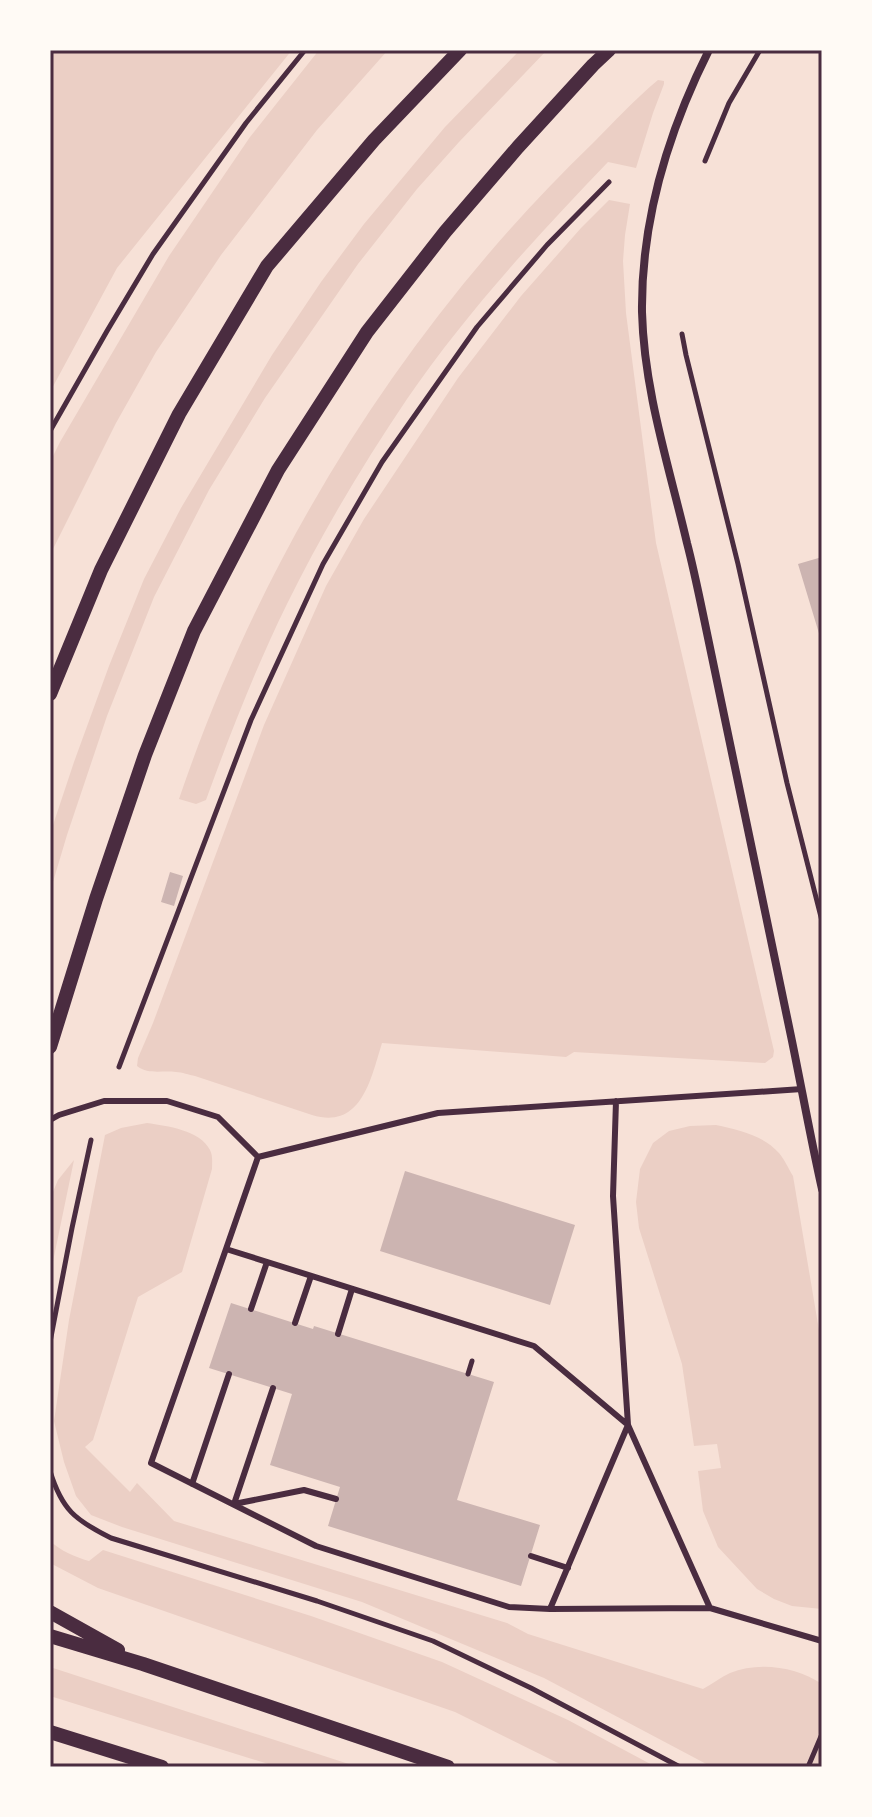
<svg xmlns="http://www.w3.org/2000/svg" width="872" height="1817" font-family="Lato,sans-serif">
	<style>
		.green { fill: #ebcfc5 }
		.building { fill: #ccb4b1 }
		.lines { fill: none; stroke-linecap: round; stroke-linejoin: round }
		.path { stroke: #4a2c40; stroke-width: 5 }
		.service { stroke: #4a2c40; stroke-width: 6 }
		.minor { stroke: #4a2c40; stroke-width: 8 }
		.tertiary { stroke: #4a2c40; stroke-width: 14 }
		.neatline { fill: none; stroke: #4a2c40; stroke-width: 3 }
	</style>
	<rect width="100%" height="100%" fill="#f7e1d7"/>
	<path class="green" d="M50,50H292L117,268L50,392Z
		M319,50H388L317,130L221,255L156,352L116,423L50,555V462L60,442L169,256L250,137Z
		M520,50H547L459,142L417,189L358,264L265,398L209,490L154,597L107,716L67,835L50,892V834L74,762L109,666L144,579L181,508L272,355L321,282L364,224L445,127Z
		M658,80L664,81V84L653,113L636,168L608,162C536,237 466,313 407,399C363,464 322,533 287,604C256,667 230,734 206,800L196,804L179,799C263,552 405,324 593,143C614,122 635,99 658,80Z
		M609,200L630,204L625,235L623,261L626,313L656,543L774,1051L773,1057L765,1063L574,1052L566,1057L382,1043C371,1078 362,1130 312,1115L195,1076C189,1075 182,1072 176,1072C162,1070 149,1075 137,1066L138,1058L153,1023L264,725L326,586L364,519L458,378L521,296L581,228Z
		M147,1123C167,1126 200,1130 210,1150C213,1156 212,1163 212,1169L182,1272L138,1297L93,1440L85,1447L130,1492L137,1483L174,1521L507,1623L528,1634L703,1689C712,1684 721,1677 730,1673C759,1661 797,1667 822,1684V1767H712L544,1678L362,1602L122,1527L91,1515L76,1496L64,1462L54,1421L69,1320L105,1135L121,1128Z
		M716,1125C738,1130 763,1135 779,1153C785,1160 788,1168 793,1176L822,1348V1609L792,1606L774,1599L757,1589L718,1547L703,1511L698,1471L721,1468L717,1444L694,1446L682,1364L639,1228L636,1202L640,1169L653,1143L669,1131L690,1126Z
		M74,1160L50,1276V1199L58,1180Z
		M50,1541C61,1551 75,1557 89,1561L103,1550L311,1616L442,1662L568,1720L656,1767H566L455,1712L98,1588L50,1563Z
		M50,1667L358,1767H278L50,1696Z"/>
	<path class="building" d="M822,557V640H821L798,564Z
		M170,872L183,876L174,906L161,902Z
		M405,1171L575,1225L550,1305L380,1251Z
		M231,1303L313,1329L314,1326L494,1382L457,1500L540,1525L521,1586L328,1526L340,1487L270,1465L292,1394L209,1368Z"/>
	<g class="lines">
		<path class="path" d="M705,161L729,103L760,50
			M682,334L686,355L738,564L787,783L822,921
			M50,431L107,331L153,254L246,123L305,50
			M119,1067L251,720L323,564L382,462L477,327L547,245L609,182
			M50,1342L72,1228L91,1140
			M468,1374L472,1361
			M50,1471C62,1510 75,1520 111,1538L317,1601L433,1641L531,1688L680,1767
			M808,1767L822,1734"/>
		<path class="service" d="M50,1120L59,1115L104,1101H167L218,1117L258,1157
			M226,1249L258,1157L438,1113L802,1089
			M251,1309L267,1262
			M295,1323L311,1276
			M338,1334L352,1289
			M192,1484L229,1374
			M234,1504L273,1388
			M234,1504L304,1490L336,1499
			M531,1556L568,1568
			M710,1608L628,1425L534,1346L226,1249L151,1463L316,1546L509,1607L550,1609L710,1608L822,1641
			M550,1609L628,1425L613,1196L616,1101"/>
		<path class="minor" d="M709,50C669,130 641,221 642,312C644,391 669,466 687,543C693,566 698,590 703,614C733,756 763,898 792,1041C802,1090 811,1140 822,1189"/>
		<path class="tertiary" d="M50,694L101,570L179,414L267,266L374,140L460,50
			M50,1047L96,899L145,755L194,631L278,470L367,332L445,232L518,147L593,65L609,50
			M50,1612L118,1650
			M50,1636L143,1664L448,1767
			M50,1732L162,1767"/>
	</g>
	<rect width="872" height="1817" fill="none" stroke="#fffaf5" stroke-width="104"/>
	<rect x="52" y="52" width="768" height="1713" class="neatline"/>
</svg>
